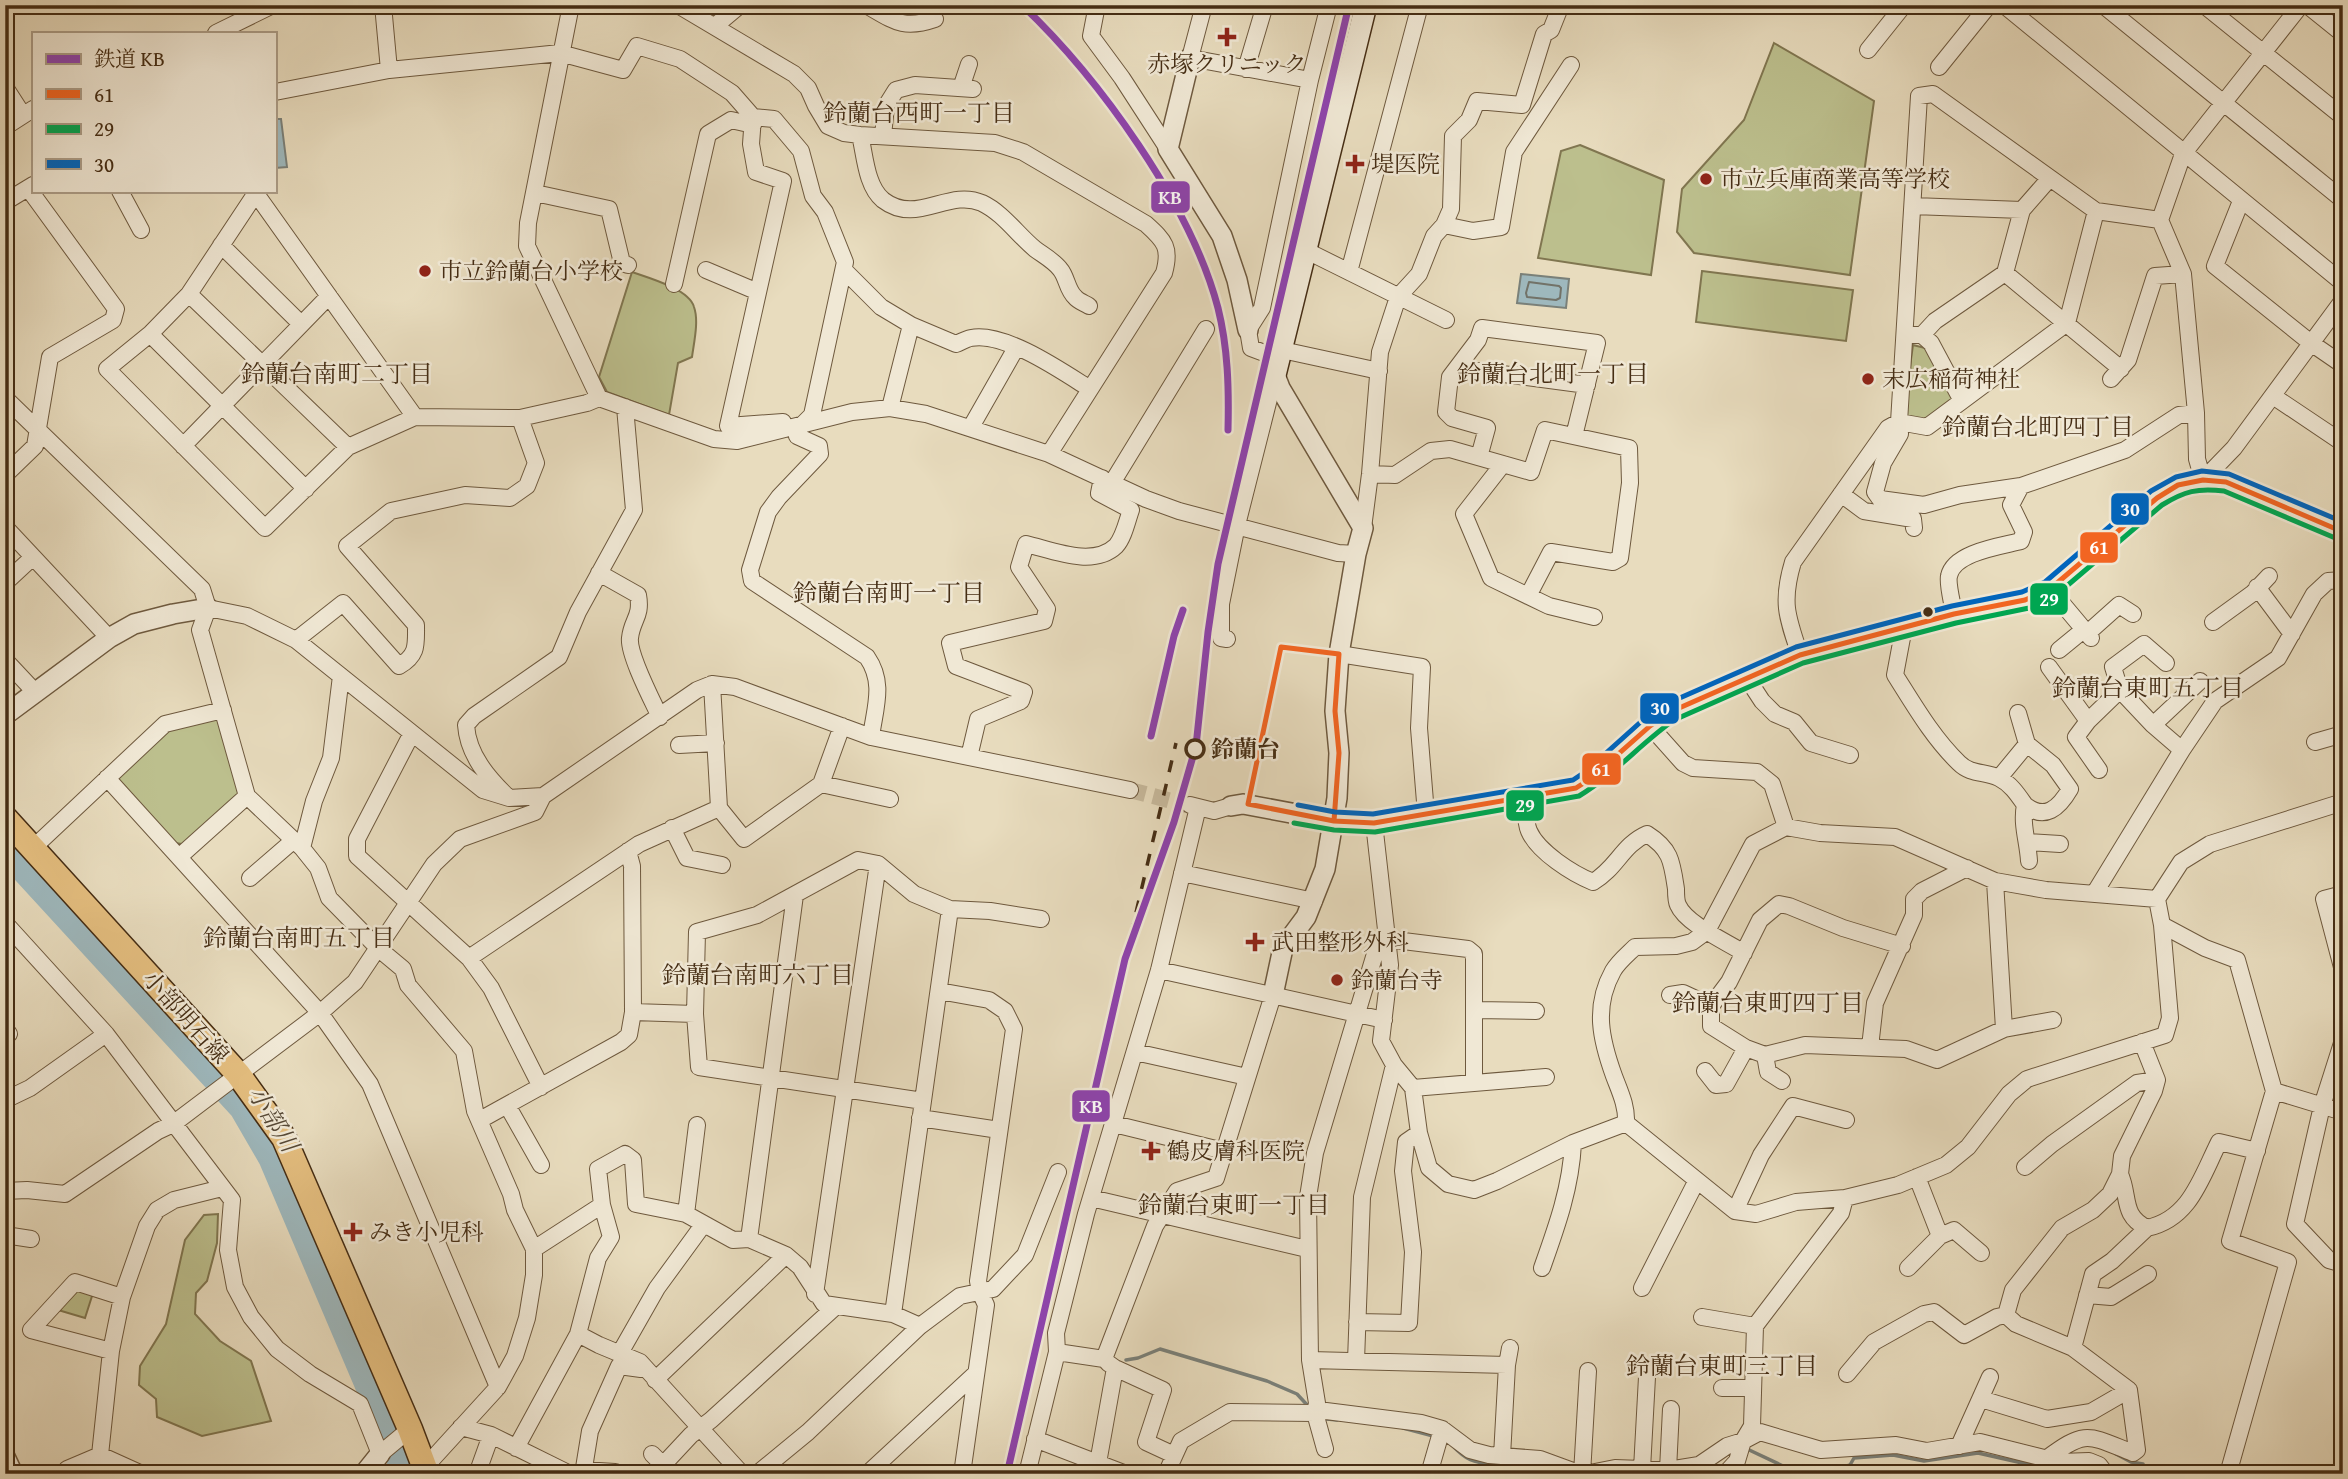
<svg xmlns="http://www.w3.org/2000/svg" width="2348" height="1479" font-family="'Gentium Book Plus','Noto Serif JP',serif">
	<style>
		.green { fill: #bcbf8d; stroke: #807650; stroke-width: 2 }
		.water { fill: #9eb8bd; stroke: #7a8079; stroke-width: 2 }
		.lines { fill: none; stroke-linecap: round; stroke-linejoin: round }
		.shore { stroke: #727268; stroke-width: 2 }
		.stream { stroke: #7a8079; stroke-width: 3.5 }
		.river { stroke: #9eb8bd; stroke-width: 23 }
		.minor-tunnel { stroke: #c7b99c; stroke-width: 16; stroke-dasharray: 16 8; stroke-linecap: butt }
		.minor-casing { stroke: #6e593e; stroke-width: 18 }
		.tertiary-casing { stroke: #6e593e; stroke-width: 22 }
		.secondary-casing { stroke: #452d14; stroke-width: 24 }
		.primary-casing { stroke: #452d14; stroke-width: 27 }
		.minor { stroke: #f0e8d5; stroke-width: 16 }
		.tertiary { stroke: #f0e8d5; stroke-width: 19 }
		.secondary { stroke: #f0e8d5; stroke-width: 21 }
		.primary { stroke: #e4be7f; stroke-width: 24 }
		.rail { stroke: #452d14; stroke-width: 3.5; stroke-dasharray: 12 12; stroke-linecap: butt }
		.bus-1-casing { stroke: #f0e8d5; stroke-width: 10 }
		.bus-2-casing { stroke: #f0e8d5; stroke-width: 10 }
		.bus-3-casing { stroke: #f0e8d5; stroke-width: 10 }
		.bus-1 { stroke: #f26522; stroke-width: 5 }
		.bus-2 { stroke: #00a651; stroke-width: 5 }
		.bus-3 { stroke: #0065bd; stroke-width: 5 }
		.rail-1-casing { stroke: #f0e8d5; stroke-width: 12 }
		.rail-1 { stroke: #8e44ad; stroke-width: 7 }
		.poi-dot { fill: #8f2418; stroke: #f0e8d5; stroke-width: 2.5 }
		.bus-dot { fill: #452d14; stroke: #f0e8d5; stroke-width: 2.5 }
		.stop-dot { fill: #f0e8d5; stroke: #452d14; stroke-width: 3.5 }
		.labels { text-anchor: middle; stroke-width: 5; stroke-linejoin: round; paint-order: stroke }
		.poi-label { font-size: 23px; fill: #452d14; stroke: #f0e8d5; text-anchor: start }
		.stop-label { font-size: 23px; font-weight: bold; fill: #452d14; stroke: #f0e8d5; text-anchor: start }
		.street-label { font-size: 23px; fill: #452d14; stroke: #f0e8d5 }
		.neighbourhood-label { font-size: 24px; fill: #452d14; stroke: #f0e8d5 }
		.water-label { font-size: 24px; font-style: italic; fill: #574936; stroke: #f0e8d5 }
		.line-badge { stroke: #f0e8d5; stroke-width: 2.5 }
		.badge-label { font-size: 19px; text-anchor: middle; font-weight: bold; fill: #fff }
	</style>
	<rect width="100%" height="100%" fill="#e8dcbe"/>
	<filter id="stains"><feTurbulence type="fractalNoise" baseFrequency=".00286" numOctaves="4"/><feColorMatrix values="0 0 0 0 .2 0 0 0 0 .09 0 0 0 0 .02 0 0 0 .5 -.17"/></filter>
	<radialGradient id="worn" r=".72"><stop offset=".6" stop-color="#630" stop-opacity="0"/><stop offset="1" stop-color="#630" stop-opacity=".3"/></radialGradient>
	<path class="green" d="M1774,43L1874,101L1850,275L1694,253L1677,232L1682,189L1744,120Z
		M1580,145L1664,180L1651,275L1538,258L1561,151Z
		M1702,271L1853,290L1846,341L1696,322Z
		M632,272C649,278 689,289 694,307C699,321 694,342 692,357L678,363L669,415L607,392L599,377Z
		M1913,345L1929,349L1955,402L1927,425L1908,420L1904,409Z
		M211,718L220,721L240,789L238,799L189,845L175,843L119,780V773L172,727Z
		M218,1214L217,1243L207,1281L196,1293L195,1314L220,1341L251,1361L271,1421L202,1436L157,1417L156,1399L139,1385L140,1366L166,1324L185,1240L204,1215Z
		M79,1289L93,1293L85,1318L58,1310Z"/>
	<path class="water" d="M275,119H281L287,167L275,168Z
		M1521,274L1569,279L1566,308L1517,303Z"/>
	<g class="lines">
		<path class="shore" d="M1529,282L1559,286L1561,288L1560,298L1556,300L1527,297L1526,293Z"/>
		<path class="stream" d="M1126,1360L1138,1358L1160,1349L1267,1381L1297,1394L1309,1407
			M1327,1419L1337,1420
			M1403,1428L1437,1437
			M1452,1445C1465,1459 1474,1464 1494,1463
			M1745,1448L1800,1474
			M2116,1454L2131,1462L2143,1464
			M1822,1474L1850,1465L1854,1458L1893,1455L1924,1461L1978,1453L2049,1469L2052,1466"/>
		<path class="river" d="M5,852L241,1109L270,1159L404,1474"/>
		<path class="minor-tunnel" d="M1130,790L1187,805"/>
		<g class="minor-casing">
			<path id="minor" d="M383,5L389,70
				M571,5L528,223L527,246L599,398
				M678,5L794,74L808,88L816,106L828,126L844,133L860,135L995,143L1023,152L1146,224C1165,241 1171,248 1164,273L1049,454
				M866,5C894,21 903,30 935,19
				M1097,5L1091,36L1122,78L1168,149
				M1204,5L1190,58L1310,80
				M2004,5L2343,283
				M2103,5L2343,200
				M2204,5L2343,117
				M2301,5L2183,154L2160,220L2183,274L2196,413L2197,459L2203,480L2234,448L2343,300
				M2307,5L2343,34
				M715,26L740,5
				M216,33L273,5
				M1868,50L1904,5
				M1939,67L1989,5
				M1246,69L1265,5
				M5,87L23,115
				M961,88L969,64
				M275,92L389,70L560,53L623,70L637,46L680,59L732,93L753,117L774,119L801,151L813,196L825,212L845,262L812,415L801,426L797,436L819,446L820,454L779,497L768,512L750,570L752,581L867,657C885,683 875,707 871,737
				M753,117L751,144L756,172L783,181L728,426L783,422
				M5,127L33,109
				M860,135C865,155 866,186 883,200C917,226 948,188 982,203C1003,213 1017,234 1035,249C1043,255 1054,261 1060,269C1067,277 1067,290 1075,297C1078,301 1084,303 1089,306
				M883,136L886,106L896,90L915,85L973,89
				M120,191L141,230
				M254,191L415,417
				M256,193L189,294L150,334L107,369L265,528L348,447L415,417L520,418L587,403L599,398L714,439L737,441L852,412L890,408L926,414L1049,454L1146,499L1179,511L1338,553L1356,554
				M535,193L609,209L622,263L628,265
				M2241,201L2215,266L2311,343L2343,365
				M5,202L33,185
				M1913,206L2022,210
				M2096,211L2067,323L1927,427L1899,422L1900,434L1883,463L1875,492L1880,499L1924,505L1960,495L2021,486L2125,450L2179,415L2196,413
				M1444,225L1451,209L1453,136L1469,120L1477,101L1522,105L1544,34L1551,30L1561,5
				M221,245L301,324
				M5,248V250
				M1307,251L1446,320
				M706,270L758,292
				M844,270L881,307L911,325L956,344C961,342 966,339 971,338C1004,331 1063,372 1090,389
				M1349,272L1420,5
				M2005,273L2121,369
				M674,284L708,134L731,120L753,125
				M189,294L348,447
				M150,334L306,489
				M1905,335H1922L1935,321L2005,273L2022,210L2050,178
				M1922,335L1931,343L1962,401
				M1282,350L1379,371
				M1280,359L1251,348L1248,330L1262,308L1310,80L1329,5
				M1457,368L1587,385
				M2111,379L2128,360L2155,276L2183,274
				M2273,396L2343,443
				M5,398L202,589L208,608L200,630L247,796L302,848L318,868L329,898L379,949L403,969L408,985L464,1051L475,1111L511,1194L515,1210L534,1249V1275L527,1318L515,1356L498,1387L426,1466
				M890,408L911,325
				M971,427L1016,348
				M183,446L329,296
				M1479,457L1487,428L1452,418L1446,412L1450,377L1478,340L1482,328L1597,343L1574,436
				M1503,464L1464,514L1491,578L1549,606L1594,617
				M1370,474L1395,475L1431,451L1450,449L1531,472L1545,430L1629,448L1630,483L1620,558L1613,562L1551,552L1528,596
				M5,475L35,446L50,357L113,320L116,309L28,188
				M1112,483L1206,329
				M1841,494L1864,511L1913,519L1914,528
				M5,527L109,638
				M1363,528L1370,474L1380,352L1398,297L1419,274L1434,236L1444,225L1473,231L1501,227L1514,152L1571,65
				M599,573L638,595C642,617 632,619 630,638C628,654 652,700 660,717
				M5,583L33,557
				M2257,587L2292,634
				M2050,589L2091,638
				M208,608L247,616L296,640L483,790L509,798L543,796
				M1954,614C1953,605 1947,584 1949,576C1954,552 2002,546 2021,541L2024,532L2011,505L2021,486
				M2213,622L2253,593L2269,576
				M1904,627L1895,675C1914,705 1933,738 1959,763C1971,775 1985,771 1999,778C2011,784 2018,795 2025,805C2021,824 2028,842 2029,861
				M1227,639L1221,638V604L1237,525L1275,375
				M296,640L343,603L399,666C418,655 416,645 416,625L347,546L391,511L465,495L510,498L527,486L536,463L520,418
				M2059,650L2081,632L2091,630L2119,605L2133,614
				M1339,654L1422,667L1419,728L1426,814
				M1800,655C1787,617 1781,602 1793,562L1888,428L1899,422L1919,96L1933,94L2096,211L2160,220
				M5,660L35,692
				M2166,663L2144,644L2113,667L2120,690L2153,725L2182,750
				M2049,667L2088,721
				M1747,678L1762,701L1775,714L1794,722L1811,743L1850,755
				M712,684L719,808L744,839L821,784L842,726
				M2018,713L2027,744
				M2153,725L2200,681
				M1650,726L1683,763L1693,768L1757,772L1772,784L1786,827
				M412,733L357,839V856L469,958L491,988L541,1087
				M2315,742L2343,734
				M679,745L716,743
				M969,757L978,719L1021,701L1024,692L956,666L950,643L1044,621L1047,609L1019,567L1026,544C1052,550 1093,568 1116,546C1124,537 1127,521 1131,510L1099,493L1102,478
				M2099,770L2076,737L2088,721L2120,690
				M107,778L320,1013L370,1084L498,1387
				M1999,778L2027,744L2053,765L2070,789C2059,808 2045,821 2025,805
				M821,784L890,799
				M509,798C488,778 468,755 466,725L474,716L559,657L578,612L634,510L625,407
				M1525,798C1526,808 1525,822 1529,831C1538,852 1573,874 1593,882C1617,868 1622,845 1647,834C1671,849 1672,862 1676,889C1676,894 1676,901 1678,905C1686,924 1727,942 1744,953
				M1190,805L1214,811L1231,806
				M1374,823L1390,965L1381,1041L1394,1065L1413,1088L1419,1133L1429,1168L1448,1184L1474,1190L1497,1181L1573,1143L1626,1123
				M672,828L687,858L722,865
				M2028,842L2060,844
				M302,848L314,801L331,758L341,676
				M32,849L165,724L223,710
				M179,857L247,796
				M1182,873L1314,901
				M250,878L294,840
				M1995,881L2004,1029
				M2094,894L2182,750L2215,701L2278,658L2314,594L2328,581L2343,580
				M2343,894L2324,899L2343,971
				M2157,899L2046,890L1995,881L1895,837L1820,833L1786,827L1753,844L1707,931L1692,942L1676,946L1635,947C1628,954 1618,962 1613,971C1593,1007 1601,1040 1614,1076C1620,1092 1627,1106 1626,1123L1735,1211L1756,1214L1796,1202L1845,1198L1898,1185L1946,1165L1968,1147L2009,1094L2027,1079L2165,1035L2170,1018L2162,925
				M5,923L106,1034L232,1200L228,1250L235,1287L251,1317L277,1349L310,1374L360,1404L380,1454L410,1429
				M1902,946L1843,928L1789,906L1779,904L1760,920L1729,982L1711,1006V1026L1746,1048L1765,1055L1805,1045L1906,1049L1937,1060L2004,1029L2053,1020
				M469,958L639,844L719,808
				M1159,970L1384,1020
				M939,991L989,1000L1005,1011L1014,1029L978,1281L980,1292L986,1305L962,1474
				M1670,995L1683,993L1711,1006
				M1474,1010L1536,1011
				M633,1012L695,1014
				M5,1028L9,1034
				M2343,1040L2322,1106L2295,1224L2329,1260L2343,1264
				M1870,1047L1875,1003L1914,915V899L1922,891L1967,868
				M1135,1052L1247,1077
				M1765,1055L1768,1072L1782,1081
				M1705,1071L1716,1085L1726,1084L1746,1048
				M1413,1088L1546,1077
				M2274,1091L2343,1112
				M5,1100L30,1088L106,1034
				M923,1101L699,1067L695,1014L697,932L757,915L858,860L878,864L914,894L950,909L990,911L1041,919
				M507,1105L541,1165
				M920,1118L999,1130
				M480,1120L621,1042L629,1035L633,1012L632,866L628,851
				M1114,1124L1224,1151
				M2025,1167L2052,1144L2137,1083L2157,1080
				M2120,1174C2130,1197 2121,1215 2147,1228C2190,1219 2201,1178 2219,1142L2257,1151
				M1917,1177L1940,1236
				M5,1191L27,1190L65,1194L158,1131L173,1124L320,1013L355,982L434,864L460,839L535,812L543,796L697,690L712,684L735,687L871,737L1130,790
				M1091,1198L1307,1249
				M1735,1211L1761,1155L1793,1106L1846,1120
				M686,1214L697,1125
				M5,1235L31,1239
				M749,1239L795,895
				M534,1249L602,1205
				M1542,1268C1557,1226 1571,1187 1573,1143
				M1908,1268L1940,1236L1954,1230L1981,1253
				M1642,1288L1696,1182
				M815,1294L878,864
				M2087,1295L2111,1297L2148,1274
				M893,1314L950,909
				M2006,1315L2013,1290L2062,1228L2093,1210L2110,1194L2120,1174L2122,1156L2154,1091L2157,1080L2142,1042
				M2006,1315L2016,1324L2073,1348L2129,1390L2137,1450L2133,1453C2088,1435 2086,1429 2046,1459
				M1702,1317L1755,1326
				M1357,1322L1409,1323L1413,1252L1403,1171L1406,1142L1419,1133
				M578,1334L599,1345L640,1362L742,1474
				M2073,1348L2093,1274L2112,1261L2147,1228
				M111,1351L31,1330L75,1282L122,1297
				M1057,1352L1104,1359L1155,1226L1177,1191L1216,1178L1273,995
				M620,1353L657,1288L703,1225
				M1310,1360L1507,1365
				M1356,1361L1362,1197L1394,1065
				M1115,1368L1163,1390L1146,1442L1174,1455
				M1847,1374L1874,1342L1924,1314L1934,1312L1964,1335L1997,1317L2006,1315
				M655,1380L786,1255
				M1722,1388H1753
				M1981,1399L2047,1419L2091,1412L2129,1390
				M461,1427L491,1435L570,1474
				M1035,1439L1126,1474
				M1959,1446L1990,1377
				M516,1448L578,1334L598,1258L611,1237L602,1205L598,1169L625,1154L633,1160L636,1204L686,1214L733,1240L749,1239L786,1255L800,1267L824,1304L893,1314L920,1326
				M1325,1449L1315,1413L1317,1403L1310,1360L1308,1197L1315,1153L1377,947L1387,939L1468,949L1474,954V1081
				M652,1454L672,1474
				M100,1455L111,1351L122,1297L147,1226L157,1210L174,1200L222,1188
				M1502,1456L1507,1365L1510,1348
				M663,1465L691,1435L711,1420L835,1307
				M1642,1469L1647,1377
				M583,1470L615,1472
				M1668,1470L1671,1409
				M68,1474L67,1469L100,1455L142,1474
				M477,1474L491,1435
				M583,1474L590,1431L619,1366L641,1369
				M757,1474L808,1432L920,1326L960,1296L993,1289L1025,1255L1058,1172
				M867,1474L975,1374
				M1027,1474L1057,1352L1056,1333L1086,1214L1159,970L1198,807
				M1094,1474L1098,1463L1115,1368L1108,1363
				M1166,1474L1181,1441L1230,1412L1315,1413L1326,1411L1421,1423L1442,1429L1470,1450L1489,1455L1540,1459L1581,1474
				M1429,1474L1442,1429
				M1582,1474L1588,1371
				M1585,1474L1615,1468L1668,1470L1699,1465L1727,1446L1743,1441L1760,1432L1821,1450L1896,1445L1927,1451L1980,1442L2060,1462L2089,1461L2099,1465L2106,1474
				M1725,1474L1737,1461L1743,1441L1752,1426L1755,1326L1841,1213L1845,1198
				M2228,1474L2288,1262L2230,1241L2274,1091L2237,960L2205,948L2162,925L2157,899L2181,862L2210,844L2343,802"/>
		</g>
		<g class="tertiary-casing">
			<path id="tertiary" d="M1190,58L1168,149L1222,236L1237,280L1248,330
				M5,715L109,638L134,624L173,614L208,608
				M1231,806L1243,804L1334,821L1374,823L1576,788L1590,779L1650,726L1670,712L1800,655L1954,614L2025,600L2050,589L2157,498L2178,485L2203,480L2226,482L2343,532
				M1273,995L1283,948L1306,917L1325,869L1337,798L1339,753L1335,711L1339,654L1356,554L1363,528L1280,388L1275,375
				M5,1457L13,1474
				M364,1474L380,1454"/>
		</g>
		<g class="secondary-casing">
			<path id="secondary" d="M1275,375L1366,5"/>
		</g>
		<g class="primary-casing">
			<path id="primary" d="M5,818L238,1074L284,1138L410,1429L427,1474"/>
		</g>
		<use href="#minor" class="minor"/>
		<use href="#tertiary" class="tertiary"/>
		<use href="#secondary" class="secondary"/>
		<use href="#primary" class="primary"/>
		<path class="rail" d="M1125,959L1176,743"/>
		<g class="bus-1-casing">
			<path id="bus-1" d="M1281,647L1339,654L1335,711L1339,753L1334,821L1248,804Z
				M1334,821L1374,823L1576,788L1590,779L1650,726L1670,712L1800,655L1954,614L2025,600L2050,589L2157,498L2178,485L2203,480L2226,482L2343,532"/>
		</g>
		<g class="bus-2-casing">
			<path id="bus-2" d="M1294,823L1334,830L1375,832L1579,796C1614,775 1641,743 1674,720L1803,663L1956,623L2029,608L2055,596L2162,505C2185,491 2197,488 2224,491L2340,540"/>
		</g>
		<g class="bus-3-casing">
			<path id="bus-3" d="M1298,805L1335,812L1373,814L1573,780L1585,772L1644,719L1666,704L1796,647L1952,606L2022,592L2045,582L2151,491L2176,477L2202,471L2229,474L2343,522"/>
		</g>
		<use href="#bus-1" class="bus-1"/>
		<use href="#bus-2" class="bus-2"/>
		<use href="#bus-3" class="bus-3"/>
		<g class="rail-1-casing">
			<path id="rail-1" d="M1022,5C1099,78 1191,205 1218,308C1228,348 1229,388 1228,430
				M1151,736L1174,636L1183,610
				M1007,1474L1125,959L1174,822L1196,746L1208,632L1218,564L1349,5"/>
		</g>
		<use href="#rail-1" class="rail-1"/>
	</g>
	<g class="poi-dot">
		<path d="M1223.5 26.5h7v7h7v7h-7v7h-7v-7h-7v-7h7z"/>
		<path d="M1351.5 153.5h7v7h7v7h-7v7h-7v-7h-7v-7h7z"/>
		<circle cx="1706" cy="179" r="7"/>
		<circle cx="425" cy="271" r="7"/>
		<circle cx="1868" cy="379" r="7"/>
		<path d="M1251.5 931.5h7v7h7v7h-7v7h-7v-7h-7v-7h7z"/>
		<circle cx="1337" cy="980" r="7"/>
		<path d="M1147.5 1140.5h7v7h7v7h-7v7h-7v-7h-7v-7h7z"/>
		<path d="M349.5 1221.5h7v7h7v7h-7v7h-7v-7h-7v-7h7z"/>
	</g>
	<circle class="bus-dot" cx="1928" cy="612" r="6"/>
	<circle class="stop-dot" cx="1195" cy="749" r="9"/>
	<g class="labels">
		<g class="poi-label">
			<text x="1227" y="72" text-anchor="middle">赤塚クリニック</text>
			<text x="1371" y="172">堤医院</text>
			<text x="1720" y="187">市立兵庫商業高等学校</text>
			<text x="439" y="279">市立鈴蘭台小学校</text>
			<text x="1882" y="387">末広稲荷神社</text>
			<text x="1271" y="950">武田整形外科</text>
			<text x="1351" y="988">鈴蘭台寺</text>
			<text x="1167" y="1159">鶴皮膚科医院</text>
			<text x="369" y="1240">みき小児科</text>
		</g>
		<g class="stop-label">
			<text x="1211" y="757">鈴蘭台</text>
		</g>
		<g class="street-label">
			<text transform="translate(186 1017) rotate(48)" y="8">小部明石線</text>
		</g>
		<g class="neighbourhood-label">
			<text x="919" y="121">鈴蘭台西町一丁目</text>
			<text x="337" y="382">鈴蘭台南町二丁目</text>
			<text x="1553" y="382">鈴蘭台北町一丁目</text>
			<text x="2038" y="435">鈴蘭台北町四丁目</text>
			<text x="889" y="601">鈴蘭台南町一丁目</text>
			<text x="2148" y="696">鈴蘭台東町五丁目</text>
			<text x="299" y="946">鈴蘭台南町五丁目</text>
			<text x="758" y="983">鈴蘭台南町六丁目</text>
			<text x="1768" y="1011">鈴蘭台東町四丁目</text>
			<text x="1234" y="1213">鈴蘭台東町一丁目</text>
			<text x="1722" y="1374">鈴蘭台東町三丁目</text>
		</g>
		<g class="water-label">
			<text transform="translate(273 1119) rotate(58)" y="8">小部川</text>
		</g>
	</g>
	<g class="line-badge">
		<rect x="1150" y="180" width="41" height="34" rx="7" fill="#8e44ad"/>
		<rect x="2110" y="492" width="40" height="34" rx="7" fill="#0065bd"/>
		<rect x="2079" y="531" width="40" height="33" rx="7" fill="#f26522"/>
		<rect x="2029" y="582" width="40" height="34" rx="7" fill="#00a651"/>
		<rect x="1639" y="692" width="41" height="33" rx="7" fill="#0065bd"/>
		<rect x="1581" y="752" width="41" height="34" rx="7" fill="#f26522"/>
		<rect x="1505" y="789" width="40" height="33" rx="7" fill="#00a651"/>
		<rect x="1071" y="1089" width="40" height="34" rx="7" fill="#8e44ad"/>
	</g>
	<g class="badge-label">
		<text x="1170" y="204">KB</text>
		<text x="2130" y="516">30</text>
		<text x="2099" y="554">61</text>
		<text x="2049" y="606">29</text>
		<text x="1660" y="715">30</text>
		<text x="1601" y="776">61</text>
		<text x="1525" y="812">29</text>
		<text x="1091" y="1113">KB</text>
	</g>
	<rect width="2348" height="1479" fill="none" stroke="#e8dcbe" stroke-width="28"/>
	<rect x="7" y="7" width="2334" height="1465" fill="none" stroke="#452d14" stroke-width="3.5"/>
	<rect x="14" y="14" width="2320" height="1451" fill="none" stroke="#452d14" stroke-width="2"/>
	<rect x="32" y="32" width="245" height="161" fill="#f0e8d5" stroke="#ac9d88" stroke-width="2"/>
	<rect x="46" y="54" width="35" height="10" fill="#8e44ad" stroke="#ac9d88" stroke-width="2"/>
	<text x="94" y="66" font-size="21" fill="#452d14">鉄道 KB</text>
	<rect x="46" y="89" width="35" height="10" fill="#f26522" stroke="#ac9d88" stroke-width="2"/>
	<text x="94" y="102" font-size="21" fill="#452d14">61</text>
	<rect x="46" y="124" width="35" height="10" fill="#00a651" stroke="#ac9d88" stroke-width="2"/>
	<text x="94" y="136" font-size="21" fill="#452d14">29</text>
	<rect x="46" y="159" width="35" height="10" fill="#0065bd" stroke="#ac9d88" stroke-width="2"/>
	<text x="94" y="172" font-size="21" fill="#452d14">30</text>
	<rect width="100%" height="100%" filter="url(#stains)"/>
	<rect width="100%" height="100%" fill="url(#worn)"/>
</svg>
